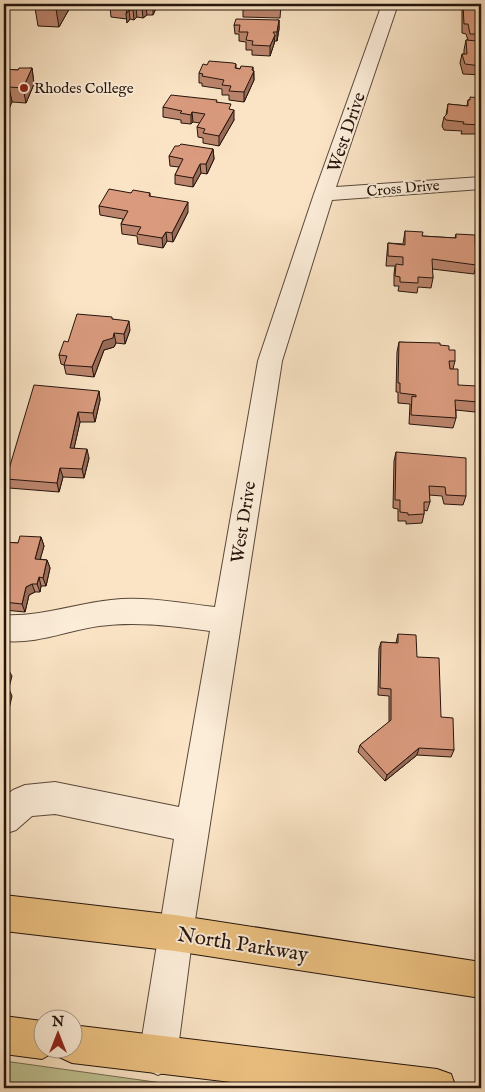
<svg xmlns="http://www.w3.org/2000/svg" width="485" height="1092" font-family="'IM FELL English',serif">
	<style>
		.green { fill: #c0c393; stroke: #726c50 }
		.lines { fill: none; stroke-linecap: round; stroke-linejoin: round }
		.minor-casing { stroke: #5a483a; stroke-width: 2 }
		.major-casing { stroke: #25140c; stroke-width: 2 }
		.minor { fill: #fcedd9; fill-rule: evenodd }
		.major { fill: #edc282; fill-rule: evenodd }
		.wall { fill: #bb846c; stroke: #25140c }
		.shaded-wall { fill: #986c58; stroke: #25140c }
		.building { fill: #d99a7d; stroke: #25140c }
		.poi-dot { fill: #8f2418; stroke: #fcedd9; stroke-width: 2 }
		.labels { text-anchor: middle; stroke-width: 4; stroke-linejoin: round; paint-order: stroke }
		.far-poi-label { font-size: 15px; fill: #25140c; stroke: #fcedd9; text-anchor: start }
		.far-street-label { font-size: 15px; fill: #25140c; stroke: #fcedd9 }
		.street-label { font-size: 18px; fill: #25140c; stroke: #fcedd9 }
		.near-street-label { font-size: 21px; fill: #25140c; stroke: #fcedd9 }
	</style>
	<rect width="100%" height="100%" fill="#fae4c5"/>
	<filter id="stains"><feTurbulence type="fractalNoise" baseFrequency=".004" numOctaves="4"/><feColorMatrix values="0 0 0 0 .2 0 0 0 0 .09 0 0 0 0 .02 0 0 0 .5 -.17"/></filter>
	<radialGradient id="worn" r=".72"><stop offset=".6" stop-color="#630" stop-opacity="0"/><stop offset="1" stop-color="#630" stop-opacity=".3"/></radialGradient>
	<path class="green" d="M4,1061L198,1088H4Z"/>
	<g class="lines">
		<g class="minor-casing">
			<path id="minor" d="M382,4H398L336,187L481,177V189L332,200L282,361L193,933L177,1056L171,1069L158,1075L145,1069L139,1056L174,839L55,814L32,816L16,830L4,834V797L13,790L25,785L55,782L179,807L210,631C174,626 136,621 99,626C66,631 37,644 4,641V615C42,617 73,604 111,600C145,596 180,603 215,607L258,361L314,194Z"/>
		</g>
		<g class="major-casing">
			<path id="major" d="M4,895L175,915L481,962V998L175,951L4,931Z
				M4,1016L42,1021V1050H72V1025L437,1069L451,1074L456,1088H280L72,1063L59,1057L56,1051L42,1059L4,1054Z"/>
		</g>
		<use href="#minor" class="minor"/>
		<use href="#major" class="major"/>
	</g>
	<path class="wall" d="M4,4H12L7,13H4Z
		M33,4H72L59,27L38,26L35,8H34Z
		M113,4L157,6L153,15H147L143,18L137,17L134,20L130,19L127,23V19L111,17L110,7Z
		M243,4H281L280,18L243,17Z
		M463,4H481V75L463,74L460,63L462,54H464V50L466,40H468L466,34L462,33V11Z
		M279,20V29L277,41H275L270,56L252,55V50H246V42L239,41V34H235L234,25Z
		M236,64V68L254,71V80L244,102L229,100V95H222V89L202,86V83H199V73L207,65Z
		M32,68L34,84L26,103L12,102L4,69L18,70Z
		M481,98V134H461L462,131L444,130L442,126L444,117L446,115L448,104L467,106L468,100Z
		M217,102L231,110L234,120L219,146L203,143V138L198,137L197,127L200,123L193,122L191,124L181,123V120L163,117V107Z
		M213,149L214,159L207,174L201,173L193,187L175,184V175L179,167L170,166L169,156Z
		M131,193H150V196L188,212L173,242L167,241L163,248L138,244L137,236L122,234L121,224L123,219L100,215L99,206Z
		M405,231L422,236L455,238L456,234L476,265L474,274L432,269L433,278L431,288L418,287L417,293L398,291L399,286H394V274L395,266H386L387,253L388,243L403,244Z
		M113,319L130,330L125,344L116,343L114,347L104,350L94,377L66,374L64,365L61,364L59,355L68,342Z
		M399,342L440,345L449,350L455,361L453,369L458,385L478,402L475,412L456,410V418L453,428L409,424L410,404L398,403V392H396L397,352Z
		M99,391L100,400L95,422H80L74,448L89,458L84,478L63,477L59,492L9,488L6,479Z
		M396,452L466,496L463,505L444,504L442,496L429,495L430,502L427,511L424,510V514L422,523L406,524V521H398V509L393,508L394,461Z
		M41,537L44,546L40,559L47,560L50,568L46,586H41L40,592H35L29,595L25,612L4,610V612V542L18,543Z
		M398,634L417,657L454,750L451,757L417,755L385,781L358,752L360,745L389,722V696L378,695L379,649L381,642L396,643Z"/>
	<path class="shaded-wall" d="M5,4H12L7,13Z
		M59,4H72L59,27L56,9Z
		M154,4H157V6L153,15V6Z
		M146,6L147,15L143,18L142,8Z
		M136,7L137,17L134,20L133,10Z
		M129,10L130,19L127,23L126,14Z
		M279,20V29L277,41V32Z
		M275,35L274,44L270,56V46Z
		M253,67L254,80L244,102V92Z
		M32,68L34,84L26,103L23,88Z
		M9,87L12,102L4,121V98Z
		M234,110V120L219,146V136Z
		M192,112L193,122L191,124V115Z
		M213,149L214,159L207,174L206,164Z
		M200,164L201,173L193,187V178Z
		M188,202V212L173,242L172,233Z
		M166,232L167,241L163,248L162,238Z
		M129,321L130,330L125,344L124,334Z
		M114,333L116,343L114,347L104,350L94,377L92,367L103,341Z
		M99,391L100,400L95,422L93,413Z
		M78,412L80,422L72,457L70,448Z
		M87,449L89,458L84,478L82,469Z
		M60,468L63,477L59,492L57,483Z
		M41,537L44,546L38,567L35,559Z
		M47,560L50,568L46,586L43,578Z
		M39,577L41,586L40,592L37,584Z
		M32,584L35,592L29,595L25,612L22,604L26,587Z
		M8,669L12,676L7,695L4,689Z
		M9,689L12,696L4,731V710Z
		M419,748L417,755L385,781L387,775Z"/>
	<path class="building" d="M38,4H59L56,9L35,7Z
		M113,4H154L153,6H146L142,8L136,7L133,10H129L126,14L127,10L110,7Z
		M243,4H280V8H243Z
		M463,4H481V34H470L468,24H464Z
		M236,19L279,20L277,32H273L275,35L270,46L252,45L253,41L246,40L248,32H239L240,25H234Z
		M476,36H481V66L465,64L462,54H467L466,40L477,41Z
		M209,61L233,63L236,64L235,68L240,69L241,66L253,67L252,70L254,71L244,92L229,91L231,86L222,85L224,80L202,76L203,74L199,73L203,64L207,65Z
		M19,68H32L23,88L9,87L4,98V69L18,70Z
		M171,95L217,100L216,102L231,104L229,109L234,110L219,136L203,133L205,129L197,127L205,114L192,112L191,115L180,113L182,111L163,107Z
		M470,97L481,98V125L463,124L464,122L446,120L444,117L447,114L448,104L468,106V100H470Z
		M181,144L213,149L206,164H200L193,178L175,175L183,159L169,156L175,146H179Z
		M109,189L131,193L133,190L150,193L149,196L188,202L172,233L166,232L162,238L137,234L141,227L121,224L128,211L99,206Z
		M405,231L423,232L422,236L456,238V234L475,235L476,265L432,259L433,278L418,277V283L400,282V277L395,276L396,264L403,265V257L388,256V243L405,245Z
		M77,314L112,317V319L129,321L124,334L114,333L113,338L103,341L92,367L64,365L67,356L59,355L64,341L68,342Z
		M399,342L440,343V345L449,346V350H455V361H449L450,369H458V385L477,386L478,402L455,400L456,418L411,415L412,396L416,397V395L400,393V383H398Z
		M34,385L99,391L93,413L78,412L70,448L87,449L82,469L60,468L57,483L6,479Z
		M396,452L466,458V496L446,495L445,487L429,486L430,502H424V514L408,515V513L400,512V500H395Z
		M20,536L41,537L35,559L47,560L43,578L39,577L37,584H32L26,587L22,604L4,602V542L18,543Z
		M398,634L416,635L417,657L439,658L441,717L453,718L454,750L419,748L387,775L360,745L391,720V689L380,688L381,642L398,643Z
		M4,668L8,669L4,687Z
		M4,688L9,689L4,710Z"/>
	<circle class="poi-dot" cx="24" cy="88" r="5"/>
	<g class="labels">
		<g class="far-poi-label">
			<text x="34" y="93">Rhodes College</text>
		</g>
		<g class="far-street-label">
			<text transform="translate(403 188) rotate(-5)" y="5">Cross Drive</text>
		</g>
		<g class="street-label">
			<text transform="translate(346 132) rotate(-71)" y="6">West Drive</text>
			<text transform="translate(243 522) rotate(-81)" y="6">West Drive</text>
		</g>
		<g class="near-street-label">
			<text transform="translate(243 944) rotate(9)" y="7">North Parkway</text>
		</g>
	</g>
	<rect width="485" height="1092" fill="none" stroke="#fae4c5" stroke-width="20"/>
	<rect x="5" y="5" width="475" height="1082" fill="none" stroke="#25140c" stroke-width="2.5"/>
	<rect x="10" y="10" width="465" height="1072" fill="none" stroke="#25140c"/>
	<g transform="translate(58 1034)"><circle r="24" fill="#fcedd9" stroke="#a69687"/>
	<path d="M0-4L9 19L0 12L-9 19Z" fill="#8f2418"/>
	<text y="-8" font-size="14" font-weight="bold" text-anchor="middle" fill="#25140c">N</text>
	</g>
	<rect width="100%" height="100%" filter="url(#stains)"/>
	<rect width="100%" height="100%" fill="url(#worn)"/>
</svg>
